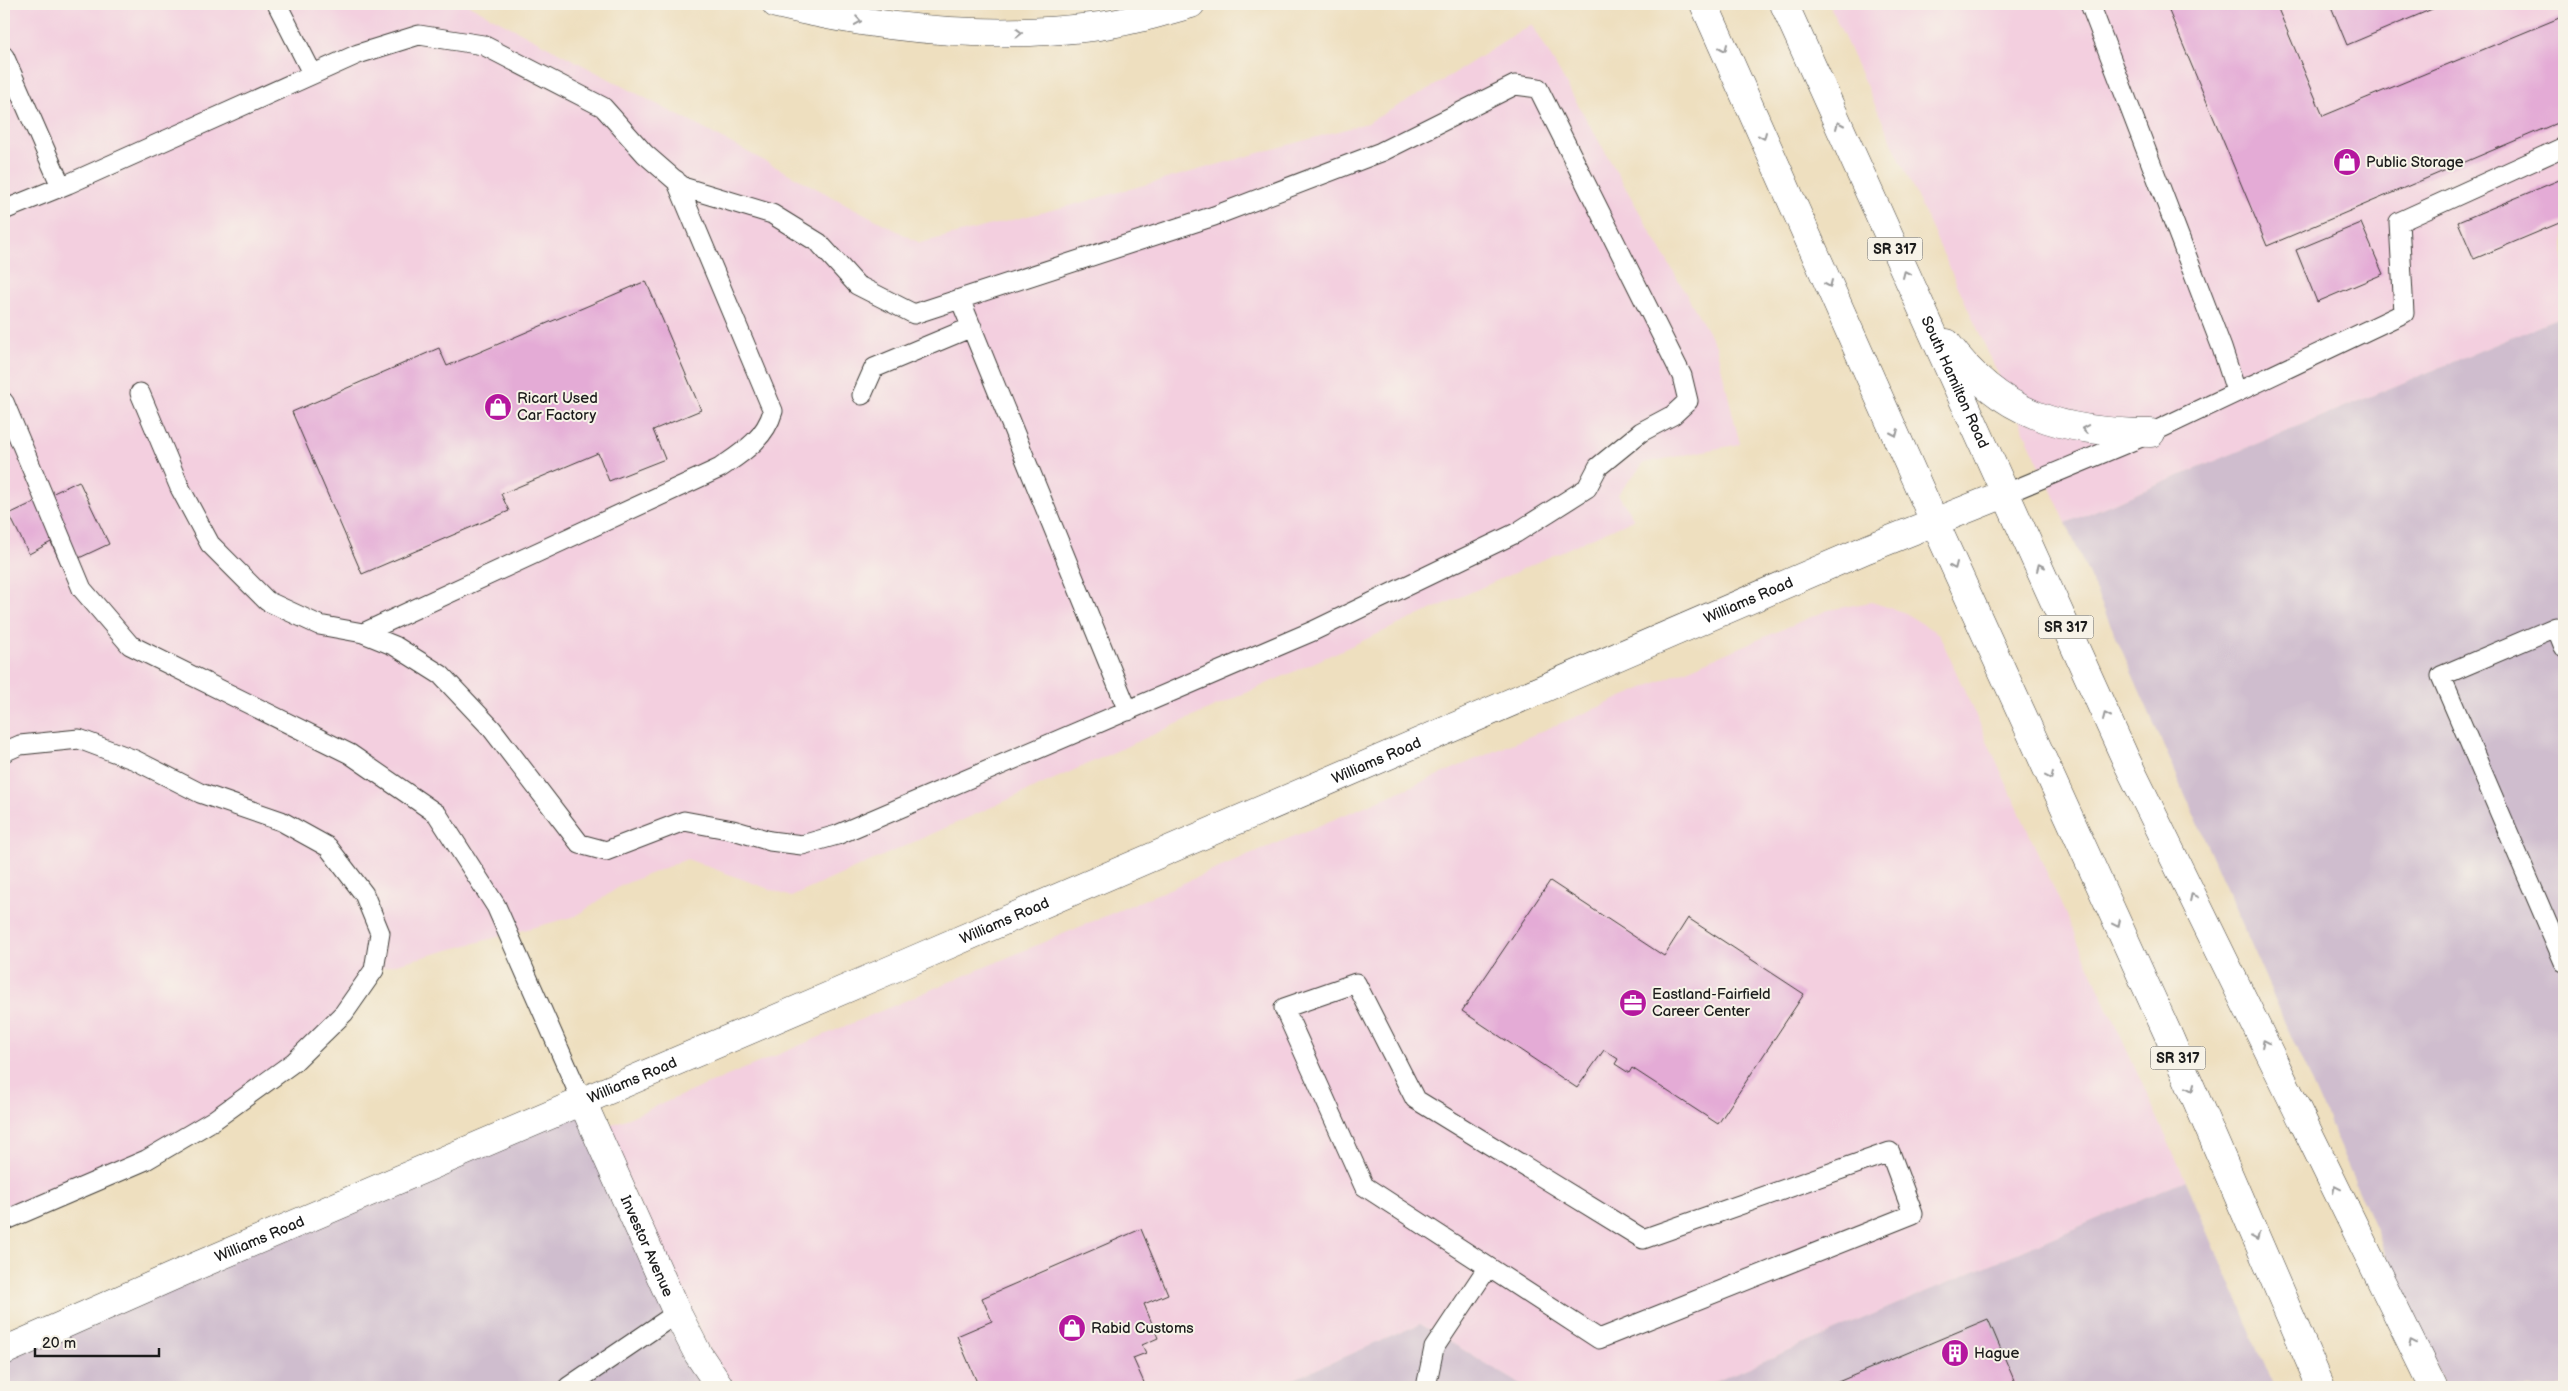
<svg xmlns="http://www.w3.org/2000/svg" width="2568" height="1391" font-family="'Balsamiq Sans',sans-serif">
	<style>
		.built { fill: #f3cfdf }
		.industrial { fill: #cfbdce }
		.building { fill: #e4abd6 }
		.lines { fill: none; stroke-linecap: round; stroke-linejoin: round }
		.lane-casing { stroke: #3c3934; stroke-width: 21 }
		.street-casing { stroke: #3c3934; stroke-width: 29 }
		.secondary-casing { stroke: #3c3934; stroke-width: 29 }
		.primary-casing { stroke: #3c3934; stroke-width: 29 }
		.highway-casing { stroke: #3c3934; stroke-width: 29 }
		.lane { stroke: #fff; stroke-width: 19 }
		.street { stroke: #fff; stroke-width: 28 }
		.secondary { stroke: #fff; stroke-width: 28 }
		.primary { stroke: #fff; stroke-width: 28 }
		.highway { stroke: #fff; stroke-width: 28 }
		.oneway { stroke: #999 }
		.labels { text-anchor: middle; stroke-width: 4; stroke-linejoin: round; paint-order: stroke }
		.shield { fill: #f7f3e8; stroke: #5e5c59; stroke-width: 1 }
		.shield-label { font-size: 14px; font-weight: bold; fill: #1c1c1c }
		.poi-label { font-size: 15px; fill: #1c1c1c; stroke: #f7f3e8; text-anchor: start }
		.street-label { font-size: 15px; fill: #1c1c1c; stroke: #f7f3e8 }
	</style>
	<rect width="100%" height="100%" fill="#f7f3e8"/>
	<filter id="ink" filterUnits="userSpaceOnUse"><feTurbulence type="fractalNoise" baseFrequency=".02" numOctaves="2"/><feDisplacementMap in="SourceGraphic" scale="10" xChannelSelector="R" yChannelSelector="G"/><feConvolveMatrix kernelMatrix="1 2 1 2 8 2 1 2 1" color-interpolation-filters="sRGB"/></filter>
	<filter id="wash" filterUnits="userSpaceOnUse"><feTurbulence type="fractalNoise" baseFrequency=".0096" numOctaves="4" result="noise"/><feDisplacementMap in="SourceGraphic" scale="20" xChannelSelector="R" yChannelSelector="G"/><feGaussianBlur stdDeviation="1.12" result="paint"/><feColorMatrix in="noise" values="0 0 0 0 0 0 0 0 0 0 0 0 0 0 0 0 0 1.4 0 .05"/><feComposite in="paint" operator="in"/></filter>
	<g filter="url(#wash)">
		<rect width="100%" height="100%" fill="#eedfbf"/>
		<path class="built" d="M4,4H467L920,243L1076,204L1367,123L1434,86L1532,24L1716,346L1740,444L1644,463L1618,494L1634,519L791,897L687,859L622,885L576,916L374,970L344,1013L214,1120L4,1221Z
			M1829,4H2564V316L2066,523Z
			M1871,602L1903,612L1939,634L2186,1181L1703,1387H1525L1420,1324L1276,1387H728L602,1129L1828,610Z"/>
		<path class="industrial" d="M2564,316V1387H2445L2066,523Z
			M582,1101L728,1387H4V1349Z
			M2186,1181L2274,1387H1703Z
			M1420,1324L1525,1387H1276Z"/>
		<g id="blocks">
			<path class="building" d="M2166,4H2276L2323,116L2564,16V120L2267,246Z
				M2330,4H2444L2347,45Z
				M2564,178V221L2474,259L2458,222Z
				M2361,223L2383,274L2317,302L2296,250Z
				M646,281L701,410L653,430L665,459L609,481L598,453L501,494L509,511L362,574L292,412L439,348L447,366Z
				M79,481L109,544L62,566L51,542L29,554L9,514Z
				M1550,881L1664,956L1688,918L1804,994L1718,1124L1632,1068L1629,1073L1615,1064L1618,1059L1604,1050L1577,1088L1462,1011Z
				M1141,1229L1168,1294L1144,1304L1158,1338L1142,1345L1146,1353L1133,1358L1146,1387H979L957,1336L992,1321L982,1298Z
				M1988,1319L2017,1387H1826Z"/>
		</g>
	</g>
	<g filter="url(#ink)">
		<use href="#blocks" fill-opacity="0" stroke="#3c3934" stroke-width="1"/>
		<g class="lines">
			<g class="lane-casing">
				<path id="lane" d="M277,4L312,73
					M2090,4L2222,348L2236,391
					M4,56L61,186
					M4,210L68,184L358,54L419,35L483,45L603,107L645,154L683,187L772,214L819,243L857,285L914,314L1214,216L1381,152L1515,85L1538,88L1682,376L1688,401L1673,415L1641,432L1598,467L1587,488L1516,533L1313,631L837,835L802,845L770,841L733,830L684,821L606,851L580,844L492,729L441,675L395,646L363,633L319,625L267,601L210,544L180,488L140,393
					M960,299L1128,711
					M862,395L874,368L972,327
					M4,402L82,589L130,645L350,754L437,814L496,906L582,1101
					M2007,493L2151,433L2404,313L2399,222L2564,147
					M363,633L720,468C743,452 765,439 773,411L676,180
					M2564,647L2556,627L2441,676L2564,962
					M4,752L20,745L79,739L135,760L200,793L281,821L328,847L364,894L380,933L374,970L344,1013L294,1062L214,1120L146,1160L4,1221
					M1356,983L1415,1099L1643,1239L1890,1152L1913,1214L1599,1339L1364,1186L1284,1008Z
					M568,1387L677,1313
					M1426,1387L1434,1348L1488,1267"/>
			</g>
			<g class="street-casing">
				<g id="street">
					<path id="s1" d="M582,1101L677,1313L698,1354L720,1387"/>
				</g>
			</g>
			<g class="secondary-casing">
				<g id="secondary">
					<path id="s2" d="M4,1351L194,1267L904,964L1867,549L2007,493"/>
				</g>
			</g>
			<g class="primary-casing">
				<g id="primary">
					<path d="M1704,4L1934,521L2167,1032L2321,1387"/>
					<path id="s3" d="M1784,4L2126,760L2433,1387"/>
					<path d="M1947,343C2000,416 2065,433 2151,433"/>
				</g>
			</g>
			<g class="highway-casing">
				<path id="highway" d="M776,4C879,29 985,40 1092,27C1125,23 1159,13 1191,4"/>
			</g>
			<use href="#lane" class="lane"/>
			<use href="#street" class="street"/>
			<use href="#secondary" class="secondary"/>
			<use href="#primary" class="primary"/>
			<use href="#highway" class="highway"/>
		</g>
		<defs><path id="oneway-chevron" d="M-2-3.5L2.5 0L-2 3.5" fill="none" stroke-width="1.6" stroke-linecap="round" stroke-linejoin="round" transform="scale(1.25)"/></defs>
		<g class="oneway">
			<use href="#oneway-chevron" transform="translate(858 21) rotate(9)"/>
			<use href="#oneway-chevron" transform="translate(1019 33) rotate(-1)"/>
			<use href="#oneway-chevron" transform="translate(1724 48) rotate(66)"/>
			<use href="#oneway-chevron" transform="translate(1839 125) rotate(-114)"/>
			<use href="#oneway-chevron" transform="translate(1763 136) rotate(66)"/>
			<use href="#oneway-chevron" transform="translate(1906 274) rotate(-114)"/>
			<use href="#oneway-chevron" transform="translate(1829 284) rotate(66)"/>
			<use href="#oneway-chevron" transform="translate(2085 429) rotate(-170)"/>
			<use href="#oneway-chevron" transform="translate(1895 433) rotate(66)"/>
			<use href="#oneway-chevron" transform="translate(1954 566) rotate(66)"/>
			<use href="#oneway-chevron" transform="translate(2040 567) rotate(-114)"/>
			<use href="#oneway-chevron" transform="translate(2106 716) rotate(-114)"/>
			<use href="#oneway-chevron" transform="translate(2050 776) rotate(65)"/>
			<use href="#oneway-chevron" transform="translate(2193 897) rotate(-116)"/>
			<use href="#oneway-chevron" transform="translate(2117 924) rotate(65)"/>
			<use href="#oneway-chevron" transform="translate(2265 1043) rotate(-116)"/>
			<use href="#oneway-chevron" transform="translate(2191 1088) rotate(67)"/>
			<use href="#oneway-chevron" transform="translate(2336 1189) rotate(-116)"/>
			<use href="#oneway-chevron" transform="translate(2256 1237) rotate(67)"/>
			<use href="#oneway-chevron" transform="translate(2412 1343) rotate(-116)"/>
		</g>
	</g>
	<defs>
		<g id="shop-disc" transform="scale(1.4375)"><circle r="9.5" fill="#b5179e" stroke="#f7f3e8"/><path d="M-5-2.5h2.3a2.7 3.5 0 0 1 5.4 0H5L5.5 6h-11ZM-1.5-2.5h3a1.5 2.3 0 0 0-3 0Z" fill="#fff"/></g>
		<g id="office-disc" transform="scale(1.4375)"><circle r="9.5" fill="#b5179e" stroke="#f7f3e8"/><path d="M-6-3h4V-5.5h4V-3h4V5H-6ZM-1-4.5V-3h2v-1.5ZM-6 0V1H6V0Z" fill="#fff"/></g>
		<g id="building-disc" transform="scale(1.4375)"><circle r="9.5" fill="#b5179e" stroke="#f7f3e8"/><path d="M-4-6H4V6H1V3H-1V6H-4ZM-2.5-4.3h1.7v1.8h-1.7ZM.8-4.3h1.7v1.8H.8ZM-2.5-1h1.7V.8h-1.7ZM.8-1h1.7V.8H.8Z" fill="#fff"/></g>
	</defs>
	<g fill-rule="evenodd">
		<use href="#shop-disc" x="2347" y="162"/>
		<use href="#shop-disc" x="498" y="407"/>
		<use href="#office-disc" x="1633" y="1003"/>
		<use href="#shop-disc" x="1072" y="1328"/>
		<use href="#building-disc" x="1955" y="1353"/>
	</g>
	<g class="labels">
		<g class="shield">
			<rect x="1867.5" y="237.5" width="55" height="23" rx="4"/>
			<rect x="2038.5" y="615.5" width="55" height="23" rx="4"/>
			<rect x="2150.5" y="1046.5" width="55" height="23" rx="4"/>
		</g>
		<g class="shield-label">
			<text x="1895" y="254">SR 317</text>
			<text x="2066" y="632">SR 317</text>
			<text x="2178" y="1063">SR 317</text>
		</g>
		<g class="poi-label">
			<text x="2366" y="167">Public Storage</text>
			<text x="517" y="403">Ricart Used<tspan x="517" dy="17">Car Factory</tspan></text>
			<text x="1652" y="999">Eastland-Fairfield<tspan x="1652" dy="17">Career Center</tspan></text>
			<text x="1091" y="1333">Rabid Customs</text>
			<text x="1974" y="1358">Hague</text>
		</g>
		<g class="street-label">
			<text dy="5" stroke="none"><textPath href="#s3" startOffset="415">South Hamilton Road</textPath></text>
			<text dy="5" stroke="none"><textPath href="#s2" startOffset="1899">Williams Road</textPath></text>
			<text dy="5" stroke="none"><textPath href="#s2" startOffset="1494">Williams Road</textPath></text>
			<text dy="5" stroke="none"><textPath href="#s2" startOffset="1089">Williams Road</textPath></text>
			<text dy="5" stroke="none"><textPath href="#s2" startOffset="684">Williams Road</textPath></text>
			<text dy="5" stroke="none"><textPath href="#s2" startOffset="279">Williams Road</textPath></text>
			<text dy="5" stroke="none"><textPath href="#s1" startOffset="159">Investor Avenue</textPath></text>
		</g>
	</g>
	<rect width="2568" height="1391" fill="none" stroke="#f7f3e8" stroke-width="20"/>
	<path d="M35 1348v8h124v-8" fill="none" stroke="#1c1c1c" stroke-width="2.5"/>
	<text x="42" y="1348" font-size="15" fill="#1c1c1c" stroke="#f7f3e8" stroke-width="4" paint-order="stroke">20 m</text>
</svg>
